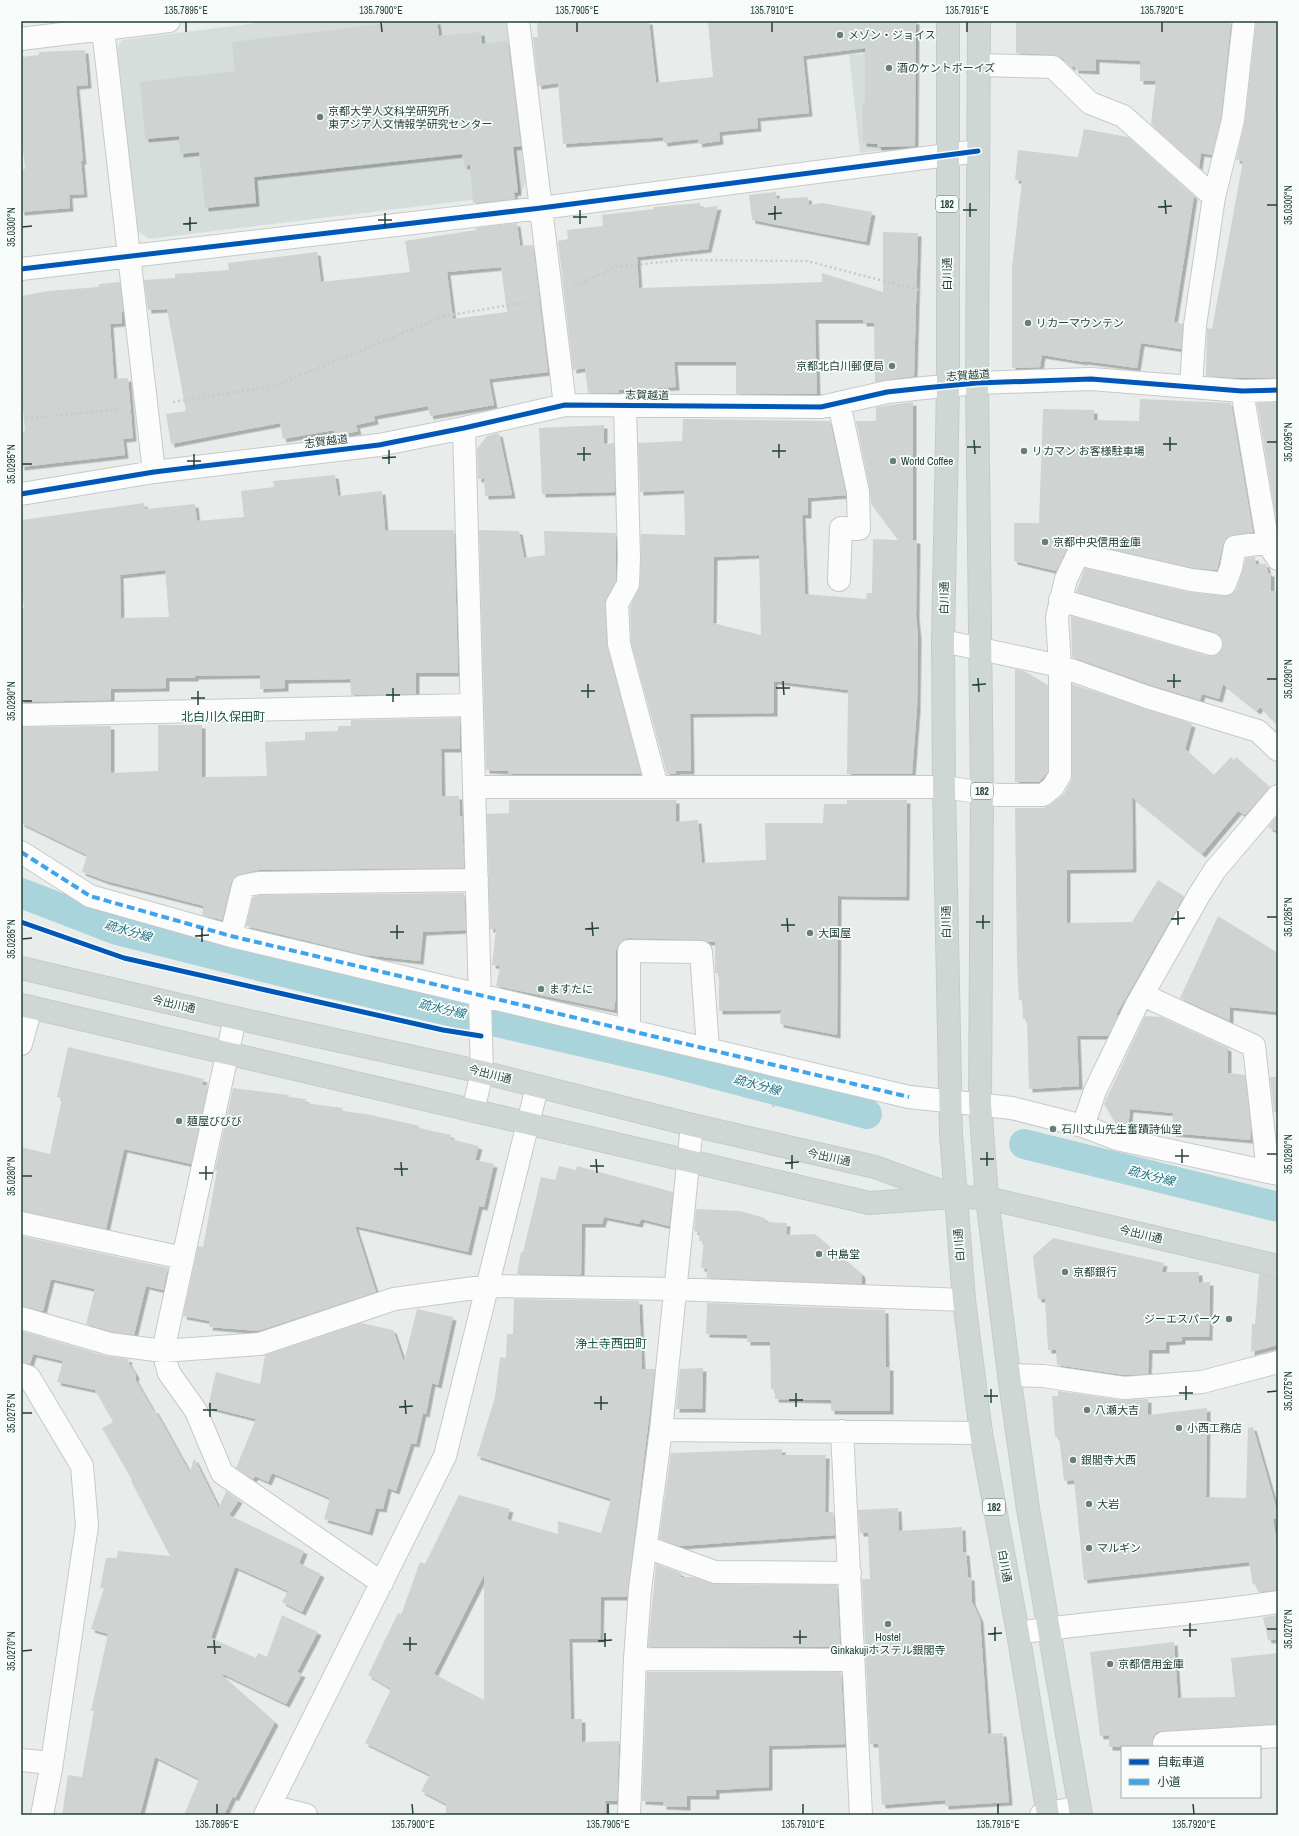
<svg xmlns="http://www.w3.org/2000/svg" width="1299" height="1836" font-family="'Archivo Narrow','Noto Sans JP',sans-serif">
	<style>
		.built { fill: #d6dedb }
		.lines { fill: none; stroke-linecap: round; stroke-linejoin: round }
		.canal { stroke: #a9d4db; stroke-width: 30 }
		.building { fill: #cfd4d2; fill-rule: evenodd; filter: url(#shadow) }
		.minor-casing { stroke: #c5cac8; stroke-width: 24 }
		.major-casing { stroke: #c3ccc9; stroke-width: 24 }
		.path { stroke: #c3ccca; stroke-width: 2.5; stroke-dasharray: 2 3; stroke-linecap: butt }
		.minor { stroke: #fcfcfc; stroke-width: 22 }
		.major { stroke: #cfd7d5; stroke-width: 22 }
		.quiet { stroke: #3ea4ec; stroke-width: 4; stroke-dasharray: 8 4; stroke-linecap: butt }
		.cycleway-casing { stroke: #f7fbf9; stroke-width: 8 }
		.cycleway { stroke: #0057b8; stroke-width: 5 }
		.ticks { fill: none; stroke: #24423a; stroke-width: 1.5 }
		.poi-dot { fill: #697e78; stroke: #f7fbf9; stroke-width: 1.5 }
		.labels { text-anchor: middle; stroke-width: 3.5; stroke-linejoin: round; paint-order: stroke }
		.shield { fill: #f7fbf9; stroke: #637a73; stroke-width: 1 }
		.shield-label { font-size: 10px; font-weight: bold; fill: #24423a }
		.poi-label { font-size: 11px; fill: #24423a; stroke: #f7fbf9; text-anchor: start }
		.street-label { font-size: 11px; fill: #24423a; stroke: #f7fbf9 }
		.neighbourhood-label { font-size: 12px; fill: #1f5548; stroke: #f7fbf9 }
		.water-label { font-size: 12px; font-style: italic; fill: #1c6f80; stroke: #f7fbf9 }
		.neatline { fill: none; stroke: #24423a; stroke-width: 1.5 }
		.ticks-label { font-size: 10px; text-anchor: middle; fill: #24423a }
	</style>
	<defs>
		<filter id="shadow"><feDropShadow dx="3.5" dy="3.5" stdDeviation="0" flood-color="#0004"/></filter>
	</defs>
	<rect width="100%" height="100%" fill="#e8edeb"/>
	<path class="built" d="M272,21H506L526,182L521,194L149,239L136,230L114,53L122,40Z
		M859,21H918L916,146L860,153L849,55L863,54Z"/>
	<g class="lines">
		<path class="canal" d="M21,893L117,930L324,982L669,1062L867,1114
			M1024,1144L1278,1207"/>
	</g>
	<path class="building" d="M404,21H437L439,36L481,32L482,44L508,41L521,146L513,147L518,192L514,193L515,199L473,203L470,165L464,166L462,154L254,177L256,203L205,208L199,152L180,154L179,136L145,139L140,82L235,71L232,42Z
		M537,21H649L656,83L713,77L708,21H916L915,146L878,147L877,144L863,143L862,103H865V48L803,56L809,113L757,118L758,128L719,132L720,141L699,144L698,139L664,143L663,137L652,138L563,144L558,83L538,86L533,37H538Z
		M1016,21H1231L1221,118L1212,155L1201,153L1199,167L1151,124L1156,81H1140V61L1096,59V71L1075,70V67H1071L1062,58L1054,55L1016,53Z
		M1256,22L1278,23L1276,110H1278V378H1242L1206,376L1207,328L1212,329L1243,161L1236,160L1245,121Z
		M85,50L88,85L76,86L83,161H81L84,194L69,195L70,208L21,212V169H25L21,131V57L39,55V52Z
		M1084,129L1128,137L1194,196L1174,322L1183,324L1181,349L1141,343L1137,368L1084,361V362L1042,355L1040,367L1012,368V267L1022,181L1015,180L1018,150L1078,157Z
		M776,192L777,199L808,197L809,205L822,203L872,212L866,242L752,220L749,195Z
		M700,203V208L718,206L708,249L637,257L639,288L822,282V273L883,292V232L918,233L914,376L875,382L874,323H863V320H815L817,394H736V362H674L676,387L619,390V393H588L585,368L573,370L558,241L568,239L567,230L603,226L602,215L654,209V207Z
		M517,223L520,246L533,245L548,372L489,379L494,405L430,416L428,406L374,416L375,421L356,425L358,431L335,436L334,430L283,439L280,423L171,444L166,414L186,411L167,309L148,310L144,280L175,278V274L229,270L228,263L317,252L321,282L410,272L405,241L476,230V228ZM501,267L507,312L453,319L447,272Z
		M120,282L123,312H122V323L110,324L114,379L128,378L133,438L123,439L125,455L21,467V432L25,431L21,389H23L21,361V296L48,291L99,287V284Z
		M1140,399L1231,403L1253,532L1233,535L1226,538L1223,545L1217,570L1193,568L1080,542L1070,544L1056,571L1014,561V523H1039L1043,409L1094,410V420L1139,421Z
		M913,402V540H917L916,616L918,636L917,708L912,774H847L848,690L774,681V713L690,714L691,771H676V774H667L631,642L630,607L640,585L641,534L685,535L684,490L640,492L638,443L682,441L683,419L830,421L846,495L808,498V515H802L805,594L866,599L867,593H872L873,539L898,540L871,504L870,490L856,421H876V407ZM759,555L761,635L713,623L714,557Z
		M1278,402V513H1275L1257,403Z
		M604,425V444L614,443L615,492L542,494L539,428Z
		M499,433L512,495L485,496L484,478L478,479L477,449L487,436Z
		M335,475L338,496L382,491L385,530H454L458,673H416V694L351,695L350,679L285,680V688L260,689V675L195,676V678H166V688L111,689V700L21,702V608H24L21,578V520L144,503L145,509L195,504L197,521L244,517L241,491L274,487L273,481ZM165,570L169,617L121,618L120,575Z
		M479,530L519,531L524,558L545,555L544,531L616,533V581L605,604L607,645L641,774H508V771L486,770Z
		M1255,557L1256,564H1266L1268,573H1271V591H1278V726L1260,707L1257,711L1223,684L1219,699L1202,694L1200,700L1151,685L1072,657L1071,616L1208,656H1214L1219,653L1223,647V641L1220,636L1214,632L1076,592L1085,568L1188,592L1224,596L1233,593L1237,589L1246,558Z
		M1015,669L1024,671L1048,685V772L1039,782H1015Z
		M1072,684L1192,724L1185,749L1214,775L1231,757L1234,760L1236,757L1270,787L1245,815L1238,811L1202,854L1132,797L1133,869L1067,870V923L1132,922L1158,880L1184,896L1116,1015H1118L1108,1036H1077L1079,1086L1029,1089L1027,1019H1023L1022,1000H1019L1017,962L1015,808H1043L1050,805L1064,794L1071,781L1072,775Z
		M460,718V749H441L442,796H459L460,816H462L464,868L259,870L241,874L235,877L231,883L222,920L202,915L204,906L106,881L82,872L87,855L21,823V727L111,726V773L158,771V725H202V777L267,776L265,742L305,740V732L338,731V726H351V720Z
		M509,800H676V822L698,820L702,863L766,860L765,823H823L824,804H847V800H907L906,897L838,896L837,1035L780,1024L781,1010L719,1011V973H715V942H708L702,940L629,938L623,940L618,945L616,951V995L614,1010L496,986L500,966L492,965L496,929H490L487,814L509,813Z
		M1278,815V832L1268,827Z
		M464,893L466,930L423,932L420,961L365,955L246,926L253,897L260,895Z
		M1218,916L1278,953V1012L1230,1007V1021L1180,998Z
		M1145,1016L1161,1017L1228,1048V1073L1245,1075L1251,1129L1250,1140L1172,1133L1173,1113L1130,1109L1128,1129L1117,1126L1104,1104Z
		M68,1047L204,1079L202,1085H208L191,1164L124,1149L106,1229L21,1211V1147L50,1154L62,1098L57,1097Z
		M1270,1077H1278V1112H1274Z
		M233,1088L289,1095V1097L306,1099L305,1103L343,1108L342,1111L366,1114L420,1126L419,1128L451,1135L450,1139L479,1146L475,1160L494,1164L484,1207L479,1206L468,1252L355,1226L376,1292L258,1331L209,1327L210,1321L183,1316L198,1246L203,1247L217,1171L215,1170Z
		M559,1166L576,1170L577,1166L673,1192L669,1226L641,1219L639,1224L604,1217L602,1224H582L581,1275L517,1274L521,1252H523L541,1177L555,1180Z
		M696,1209L740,1211L765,1218V1222L787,1223L786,1235L815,1234L862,1274V1284L707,1278V1269L701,1268L704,1241H699L700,1233L694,1231Z
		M21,1236L168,1268L163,1290L146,1286L134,1335L113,1332L86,1324L95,1289L51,1279L43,1311L21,1306Z
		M1053,1238L1164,1263L1162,1272H1199V1283L1210,1282L1209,1337H1182V1341L1166,1342V1350H1149L1148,1374L1124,1375L1057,1365L1056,1350H1048L1045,1299H1038L1033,1256Z
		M1259,1274L1278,1278V1345L1251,1352L1252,1324H1255Z
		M514,1299L639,1301L642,1369H655L627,1597H601L600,1639H569L571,1719H582V1742L619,1741L617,1801H605L606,1815H446V1804L421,1791L430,1775L365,1743L391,1689L368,1675L398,1613L401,1615L420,1562L425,1564L459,1495L510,1509L507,1519L558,1534V1521L601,1533L611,1499L477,1456L495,1397L500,1357L506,1358L507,1334H513ZM484,1575V1700L434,1674Z
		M707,1303L885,1310L886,1367H890V1411H831V1400L775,1399V1390L771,1389L770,1342H747V1335L706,1334Z
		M417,1309L453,1317L438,1385L432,1383L426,1414L423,1413L416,1444L411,1443L396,1491L388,1488L383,1509L376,1508L369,1532L324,1519L330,1498L272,1473L268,1482L255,1476L253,1479L236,1468L256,1419L208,1407L216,1372L260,1384L265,1355L361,1323L393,1330L404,1362Z
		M21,1331L106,1356L129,1359L128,1362L136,1375L135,1379L153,1410H155L190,1473L194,1458L219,1508L226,1491L239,1500L229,1515L304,1551L299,1563L321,1574L302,1612L282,1602L288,1591L235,1567L211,1638L256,1658L258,1653L267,1657L282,1615L318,1632L297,1672L302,1674L286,1704L223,1674L222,1675L275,1722L235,1798L233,1796L224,1815H184L199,1779L155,1757L140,1815H62L68,1775L82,1777L94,1711H91L108,1634L91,1629L104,1588H100L106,1558H117L118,1551L170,1556L131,1481L132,1480L102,1428L113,1422L95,1390L57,1382L63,1361L33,1354L30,1364L21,1362Z
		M703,1368L702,1409H676L680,1369Z
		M1058,1391L1122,1400L1148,1399V1415L1207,1408L1206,1497L1246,1498L1248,1428L1253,1427L1278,1514V1518L1273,1519L1278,1550V1590L1258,1592L1256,1584L1253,1585L1249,1562L1084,1580L1074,1480L1064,1481L1059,1437H1055L1052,1396H1058Z
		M782,1449V1455H826L825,1512H833L835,1535L680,1546L659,1539L671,1453Z
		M898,1508L899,1531L962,1527L963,1552H966L968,1577H971L972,1602L980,1619L988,1734L1003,1733L1009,1802L945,1806V1800L882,1805L878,1744H870L862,1579H870L868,1533H860L858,1510Z
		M656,1564L681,1573V1577H692L715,1584L837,1585L840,1647H648Z
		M1278,1615V1639L1268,1640L1263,1617Z
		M1174,1642L1178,1698L1235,1697L1231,1658L1278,1653V1724L1163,1731L1157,1732L1153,1737V1747H1109V1735L1100,1736L1090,1652Z
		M647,1672H841L845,1744L769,1746V1787L716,1790V1796H687V1807L663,1806V1802L642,1801Z"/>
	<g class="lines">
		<g class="minor-casing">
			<path id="minor" d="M102,21L154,472
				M518,21L565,405
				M21,39L169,21
				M979,65L1053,67L1090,103L1123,116L1214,197
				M21,269L541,208L978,151
				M1191,386L1195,325L1214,197L1233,120L1244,21
				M1242,391L1268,544L1278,559
				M625,405L629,558L628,584L617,604L619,644L657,787
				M464,428L482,1072L473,1111
				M21,494L154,472L379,445L464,428L565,405L821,407L887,392L924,388L977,383L1091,379L1242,391L1278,390
				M839,580L841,528L859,529L858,492L839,403
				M1060,600L1211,644
				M943,641L1060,666L1147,697L1258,731L1278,750
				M21,715L472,705
				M474,787H944L998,795H1043L1053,787L1060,775V666L1057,617L1066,579L1078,554L1191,580L1225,584L1231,568L1235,547L1278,541
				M21,852L90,896L231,936L909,1097L1012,1108L1083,1126L1117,1139L1278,1174
				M231,936L243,886L259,883L477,880
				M1143,995L1254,1046L1268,1172
				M235,1018L163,1351L169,1373L196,1411L222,1473L382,1583
				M629,1030V951L701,952L708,1048
				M21,1044L31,1007
				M1083,1126L1095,1091L1136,1006L1199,895L1215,870L1278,796
				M21,1223L183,1258
				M21,1318L110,1344L163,1351L260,1344L394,1299L489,1286L674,1289L964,1300
				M21,1374L29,1377L82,1466L87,1526L51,1769L42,1815
				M1009,1375L1043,1376L1124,1388L1202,1382L1278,1362
				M661,1430L981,1433
				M842,1431L861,1815
				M646,1547L715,1572L850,1573
				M1018,1633C1104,1620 1192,1616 1278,1602
				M635,1659L853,1660
				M1164,1743L1278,1736
				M21,1760L52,1763
				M270,1806L306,1815
				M265,1815L445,1456L537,1087
				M629,1815L635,1659L640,1589L661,1430L692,1125
				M1041,1815L1079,1807"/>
		</g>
		<g class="major-casing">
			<path id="major" d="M948,21V386L943,641L944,787L951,1134L964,1300L981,1433L1018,1633L1048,1815
				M979,21L977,383L982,793L980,1104L987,1198L1009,1375L1028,1509L1081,1815
				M21,968L235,1018L482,1072L692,1125L875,1167L949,1194
				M21,1005L869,1203L956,1197L987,1198L1278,1266"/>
		</g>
		<path class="path" d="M575,286L616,267L682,260L807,261L922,291
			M173,402L274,386L445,316L527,302
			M21,419L120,409
			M21,923V922
			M773,1107L777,1092"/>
		<use href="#minor" class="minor"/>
		<use href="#major" class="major"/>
		<path class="quiet" d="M21,852L90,896L231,936L909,1097"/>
		<g class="cycleway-casing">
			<path id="cycleway" d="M21,269L541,208L978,151
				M21,494L154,472L379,445L464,428L565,405L821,407L887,392L924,388L977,383L1091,379L1242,391L1278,390
				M21,922L124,958L443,1030L481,1036"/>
		</g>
		<use href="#cycleway" class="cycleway"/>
	</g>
	<path class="ticks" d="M186,22V32M381,22L382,32M577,22V32M772,22V32M967,22V32M1162,22V32M1165,200L1166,214M970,203V217M1267,205H1277M775,206V220M1158,207L1172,206M580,210V224M963,210H977M385,213V227M768,214L782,213M190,217V231M573,217H587M378,220H392M183,224L197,223M22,227L32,226M1170,437V451M974,440L975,454M1267,442H1277M779,444V458M1163,444H1177M584,447V461M967,447H981M389,450V464M772,451H786M194,454V468M577,454H591M382,458L396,457M187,461H201M22,464H32M1174,674V688M978,678L979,692M1267,679H1277M783,681L784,695M1167,681H1181M588,684V698M972,685L986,684M393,688V702M776,688H790M198,691V705M581,691H595M386,695H400M191,698H205M22,701H32M1178,911V925M983,915V929M1267,917H1277M787,918L788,932M1171,919L1185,918M592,922L593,936M976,922H990M397,925V939M781,925H795M202,928V942M585,929L599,928M390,932H404M195,936L209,935M22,939L32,938M1182,1149V1163M987,1152V1166M1267,1154H1277M792,1155V1169M1175,1156H1189M596,1159L597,1173M980,1159H994M401,1162L402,1176M785,1163L799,1162M206,1166V1180M590,1166H604M394,1169H408M199,1173H213M22,1176H32M1186,1386V1400M991,1389V1403M1267,1392L1277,1391M796,1393V1407M1179,1393H1193M601,1396V1410M984,1396H998M405,1400L406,1414M789,1400H803M210,1403V1417M594,1403H608M399,1407L413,1406M203,1410H217M22,1413H32M1190,1623V1637M995,1627V1641M1267,1629H1277M800,1630V1644M1183,1630H1197M605,1633V1647M988,1634L1002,1633M410,1637V1651M793,1637H807M214,1640L215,1654M598,1641L612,1640M403,1644H417M207,1647H221M22,1651L32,1650M217,1804V1814M412,1804L413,1814M608,1804V1814M803,1804V1814M998,1804V1814M1193,1804L1194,1814"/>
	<g class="poi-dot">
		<circle cx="840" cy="35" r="4"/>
		<circle cx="889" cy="68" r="4"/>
		<circle cx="320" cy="117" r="4"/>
		<circle cx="1028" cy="323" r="4"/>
		<circle cx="892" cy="366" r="4"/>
		<circle cx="1024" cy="451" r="4"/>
		<circle cx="893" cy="461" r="4"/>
		<circle cx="1045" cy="542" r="4"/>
		<circle cx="810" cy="933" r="4"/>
		<circle cx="541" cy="989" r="4"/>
		<circle cx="179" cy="1121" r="4"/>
		<circle cx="1053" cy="1129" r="4"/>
		<circle cx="819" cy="1254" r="4"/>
		<circle cx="1065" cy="1272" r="4"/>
		<circle cx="1229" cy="1319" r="4"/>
		<circle cx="1087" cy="1410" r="4"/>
		<circle cx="1179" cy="1428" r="4"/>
		<circle cx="1073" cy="1460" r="4"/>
		<circle cx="1089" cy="1504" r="4"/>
		<circle cx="1089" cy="1548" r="4"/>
		<circle cx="888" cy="1624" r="4"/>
		<circle cx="1110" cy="1664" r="4"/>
	</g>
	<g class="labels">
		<g class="shield">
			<rect x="936" y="196" width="22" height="16" rx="3"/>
			<rect x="971" y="783" width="22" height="16" rx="3"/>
			<rect x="983" y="1499" width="22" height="16" rx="3"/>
		</g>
		<g class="shield-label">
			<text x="947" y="208">182</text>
			<text x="982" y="795">182</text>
			<text x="994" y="1511">182</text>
		</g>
		<g class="poi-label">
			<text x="848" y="39">メゾン・ジョイス</text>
			<text x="897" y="72">酒のケントボーイズ</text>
			<text x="328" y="115">京都大学人文科学研究所<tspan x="328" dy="13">東アジア人文情報学研究センター</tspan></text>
			<text x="1036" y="327">リカーマウンテン</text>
			<text x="884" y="370" text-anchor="end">京都北白川郵便局</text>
			<text x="1032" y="455">リカマン お客様駐車場</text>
			<text x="901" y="465">World Coffee</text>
			<text x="1053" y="546">京都中央信用金庫</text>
			<text x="818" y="937">大国屋</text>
			<text x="549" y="993">ますたに</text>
			<text x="187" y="1125">麺屋びびび</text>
			<text x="1061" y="1133">石川丈山先生奮蹟詩仙堂</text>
			<text x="827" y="1258">中島堂</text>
			<text x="1073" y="1276">京都銀行</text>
			<text x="1221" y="1323" text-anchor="end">ジーエスパーク</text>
			<text x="1095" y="1414">八瀬大吉</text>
			<text x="1187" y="1432">小西工務店</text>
			<text x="1081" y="1464">銀閣寺大西</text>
			<text x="1097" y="1508">大岩</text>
			<text x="1097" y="1552">マルギン</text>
			<text x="888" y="1641" text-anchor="middle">Hostel<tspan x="888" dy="13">Ginkakujiホステル銀閣寺</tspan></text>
			<text x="1118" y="1668">京都信用金庫</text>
		</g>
		<g class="street-label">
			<text transform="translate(947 274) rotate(-90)" y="4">白川通</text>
			<text transform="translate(968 375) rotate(-4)" y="4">志賀越道</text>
			<text transform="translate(647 395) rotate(1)" y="4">志賀越道</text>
			<text transform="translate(326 441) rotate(-7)" y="4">志賀越道</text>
			<text transform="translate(944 598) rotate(-89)" y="4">白川通</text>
			<text transform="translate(946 922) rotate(-91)" y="4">白川通</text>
			<text transform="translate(174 1004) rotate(13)" y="4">今出川通</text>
			<text transform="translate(490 1074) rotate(14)" y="4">今出川通</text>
			<text transform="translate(829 1157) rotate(12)" y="4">今出川通</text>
			<text transform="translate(1141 1234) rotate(13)" y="4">今出川通</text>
			<text transform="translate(959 1245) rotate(-94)" y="4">白川通</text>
			<text transform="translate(1005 1566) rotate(80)" y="4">白川通</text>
		</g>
		<g class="neighbourhood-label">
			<text x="223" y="721">北白川久保田町</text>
			<text x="611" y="1348">浄土寺西田町</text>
		</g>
		<g class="water-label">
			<text transform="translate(128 931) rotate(16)" y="4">疏水分線</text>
			<text transform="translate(442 1009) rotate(13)" y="4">疏水分線</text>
			<text transform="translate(757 1085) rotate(15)" y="4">疏水分線</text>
			<text transform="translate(1151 1176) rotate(14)" y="4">疏水分線</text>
		</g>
	</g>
	<rect width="1299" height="1836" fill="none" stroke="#f7fbf9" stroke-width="44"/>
	<rect x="1121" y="1746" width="140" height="52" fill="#f7fbf9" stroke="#a3b1ad"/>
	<rect x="1129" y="1759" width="20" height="6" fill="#0057b8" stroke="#a3b1ad"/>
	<text x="1157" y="1766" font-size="12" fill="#24423a">自転車道</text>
	<rect x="1129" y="1779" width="20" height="6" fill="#3ea4ec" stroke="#a3b1ad"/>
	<text x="1157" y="1786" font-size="12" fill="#24423a">小道</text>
	<rect x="22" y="22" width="1255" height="1792" class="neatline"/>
	<g class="ticks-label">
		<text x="186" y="14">135.7895°E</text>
		<text x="381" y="14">135.7900°E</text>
		<text x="577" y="14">135.7905°E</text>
		<text x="772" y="14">135.7910°E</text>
		<text x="967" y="14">135.7915°E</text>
		<text x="1162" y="14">135.7920°E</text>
		<text transform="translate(1288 205) rotate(-90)" y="4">35.0300°N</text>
		<text transform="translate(11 227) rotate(-90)" y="4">35.0300°N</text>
		<text transform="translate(1288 442) rotate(-90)" y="4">35.0295°N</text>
		<text transform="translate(11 464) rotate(-90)" y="4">35.0295°N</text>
		<text transform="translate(1288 679) rotate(-90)" y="4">35.0290°N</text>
		<text transform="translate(11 701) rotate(-90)" y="4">35.0290°N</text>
		<text transform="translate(1288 917) rotate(-90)" y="4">35.0285°N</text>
		<text transform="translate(11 939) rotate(-90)" y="4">35.0285°N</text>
		<text transform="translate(1288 1154) rotate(-90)" y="4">35.0280°N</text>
		<text transform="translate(11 1176) rotate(-90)" y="4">35.0280°N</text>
		<text transform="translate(1288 1391) rotate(-90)" y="4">35.0275°N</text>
		<text transform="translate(11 1413) rotate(-90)" y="4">35.0275°N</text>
		<text transform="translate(1288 1629) rotate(-90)" y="4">35.0270°N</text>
		<text transform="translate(11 1651) rotate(-90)" y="4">35.0270°N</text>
		<text x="217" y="1828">135.7895°E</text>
		<text x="413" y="1828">135.7900°E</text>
		<text x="608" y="1828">135.7905°E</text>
		<text x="803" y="1828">135.7910°E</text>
		<text x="998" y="1828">135.7915°E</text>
		<text x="1194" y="1828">135.7920°E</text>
	</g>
</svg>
